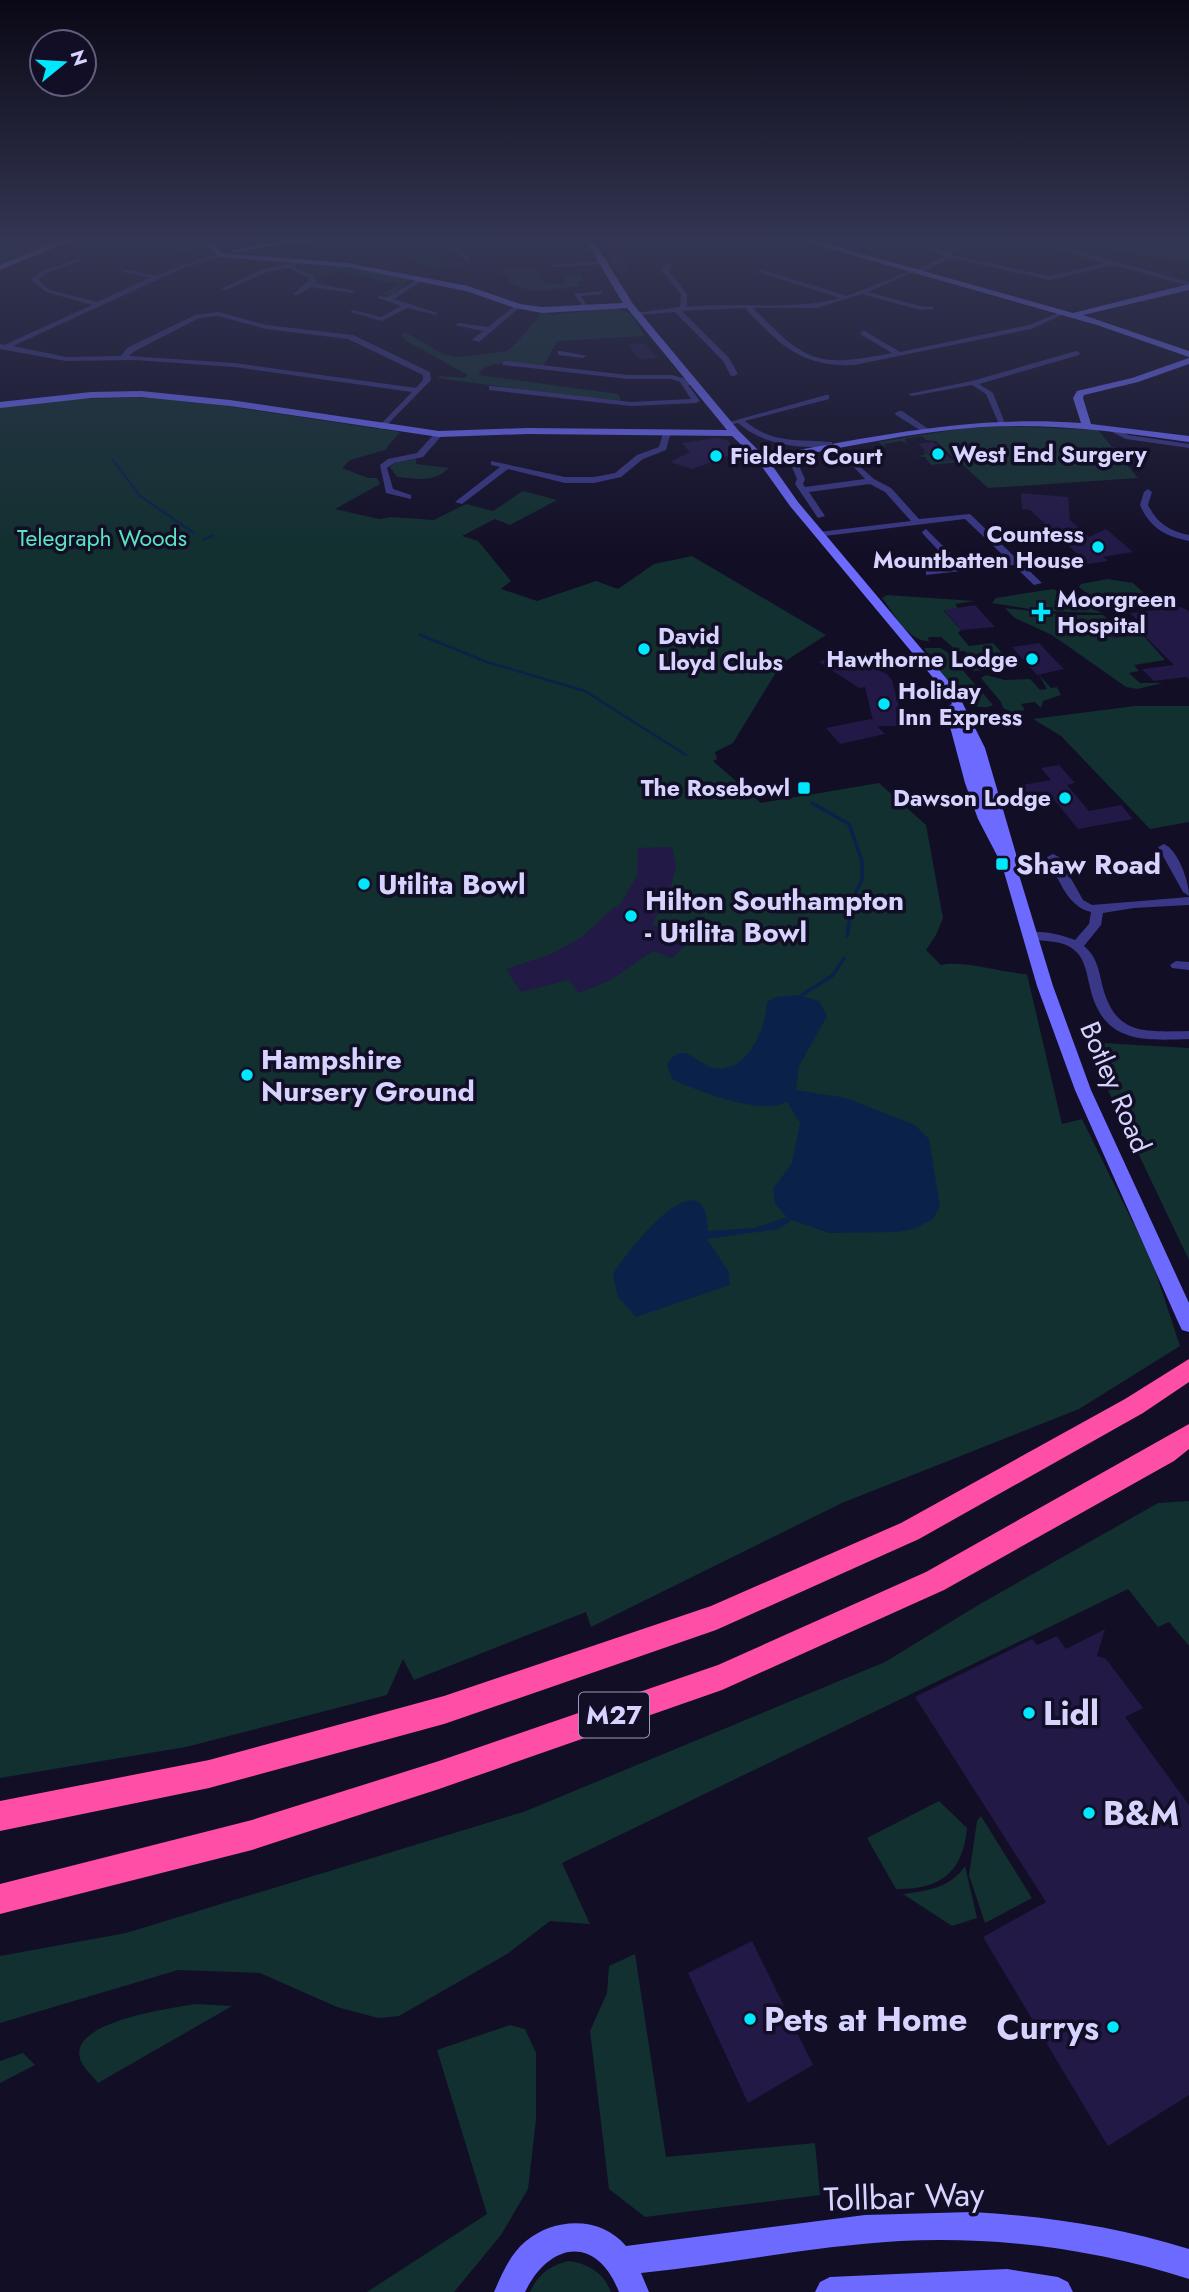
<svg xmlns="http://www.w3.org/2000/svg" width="1189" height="2292" font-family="Jost,sans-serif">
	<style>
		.green { fill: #11302f }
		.water { fill: #0a2249 }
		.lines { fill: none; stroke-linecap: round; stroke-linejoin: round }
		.stream-far1 { stroke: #0a2249; stroke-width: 2.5 }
		.stream { stroke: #0a2249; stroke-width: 3.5 }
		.building { fill: #221947 }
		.street { fill: #393786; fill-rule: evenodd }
		.secondary { fill: #6c6aff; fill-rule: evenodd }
		.primary { fill: #bf5aff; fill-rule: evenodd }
		.highway { fill: #ff4ea5; fill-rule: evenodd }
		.poi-dot { fill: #00e7fe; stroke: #120e26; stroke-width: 2.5 }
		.labels { text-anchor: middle; stroke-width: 7; stroke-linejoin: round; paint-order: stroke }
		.far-poi-label { font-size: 23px; font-weight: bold; fill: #d7d3ff; stroke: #120e26; text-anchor: start }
		.far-park-label { font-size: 23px; fill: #5ae4c0; stroke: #120e26 }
		.shield { fill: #120e26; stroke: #9c98be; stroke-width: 2 }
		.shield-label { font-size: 26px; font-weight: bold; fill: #d7d3ff }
		.poi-label { font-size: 28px; font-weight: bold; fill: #d7d3ff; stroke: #120e26; text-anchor: start }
		.street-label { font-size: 28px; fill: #d7d3ff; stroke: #120e26 }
		.near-poi-label { font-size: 33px; font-weight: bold; fill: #d7d3ff; stroke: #120e26; text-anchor: start }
		.near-street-label { font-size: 33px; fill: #d7d3ff; stroke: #120e26 }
	</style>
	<rect width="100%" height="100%" fill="#120e26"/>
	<path class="green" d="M0,238H67L0,265Z
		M1082,238L1189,239V263L1130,254Z
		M382,252H421L449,263L474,262C451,267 431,271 410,260L413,254Z
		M299,263L346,266L410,279L391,296L381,294L398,284L338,271L319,279L295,264Z
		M500,269H537L538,275L547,284L565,283L563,275L580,274L584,281L577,282L580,286L577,287C546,288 537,298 507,281L510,276L504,275Z
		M614,308L630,313L645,336L557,341L543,367C521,365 498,357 480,371L479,375L618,394L621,399L617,402L436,378L440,376L464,378L468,375L406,341L401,334L405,332L443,354L457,357L495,353L507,351L516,343L543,312L551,315Z
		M166,397L400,432L385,450L350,460L342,468L368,478H377L380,484L335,509L379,519L392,517L434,520L466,504L493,511L523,491L557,500L510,525L495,519L462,536L478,541L511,581L501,589L537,601L596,581L618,589L654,564L692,556L826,635L781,664L733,743L715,752L717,759L713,761L761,803L879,783L926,825L943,918L936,935L926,950L941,965C963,960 1002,973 1027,974L1062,1124L1082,1119L1152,1261L1180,1346L1079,1409L842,1503L591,1627L586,1612L414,1680L403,1659L387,1695L186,1747L0,1778V406L75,399Z
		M984,425L1098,430L1138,478L988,488L960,462L931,465L925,457L915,456L925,455L924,450L937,462L956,460L936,441L926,440L922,436L905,439L907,444L901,441L884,444L886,448L878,442Z
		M416,459V464L449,468C432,484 418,478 397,477L390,467L394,463Z
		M1107,579L1133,583L1146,595V599C1124,608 1096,603 1079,587L1081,584Z
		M1053,589L1102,613L1042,611L992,603L996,598Z
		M887,595L975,601L955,604L958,608L944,611L961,630L958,633L969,646L993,643L1004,655L988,663L985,670L974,671L971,669L979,666L965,651H957L941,637H928L929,641C908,642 894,613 882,598Z
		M1005,608L1067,615H1103L1110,621L1091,624L1094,628L1088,629L1096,637L1109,635L1113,638L1142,634L1165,660L1134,665L1139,671L1129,673L1140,683H1163L1137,689L1126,687L1052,635L1015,618Z
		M924,648H940L946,651L993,705C966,719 938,667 924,648Z
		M986,675L1005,680L1030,679L1040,690L1047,689L1039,675L1051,688L1057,687L1061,695L1043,701L1041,708L1035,702L1021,704L1025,710L1012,712L1003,708L1001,702L981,678Z
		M1135,706H1189V822L1150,829L1061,736L1033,719Z
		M1085,1042L1189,1048V1260Z
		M1189,1501V1646L1169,1622L1158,1627L1128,1589L562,1863L590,1924L550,1921L507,1954L399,2016L378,2018L337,2007L260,1973L178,1970L0,2023V1956L126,1933L526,1811L885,1662L980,1604L1158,1503Z
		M939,1801L967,1828C963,1872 941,1890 896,1889L867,1838Z
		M981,1816L1032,1898L985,1923L969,1875L977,1821Z
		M965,1866L977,1918L952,1926L903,1894C927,1891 950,1888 965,1866Z
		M635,1954L666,2157L815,2143L820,2195L645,2217L609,2189L590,2031L607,1993L609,1966Z
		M196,2004L232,2006L98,2083C93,2076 84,2069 81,2061C64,2022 172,2008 196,2004Z
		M510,2025L525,2029L536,2053V2120L528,2189L501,2235L454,2292H367L487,2214L437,2050Z
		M23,2053L35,2065L0,2083V2061Z
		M569,2261C589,2264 604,2273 611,2292H530C538,2274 551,2265 569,2261Z"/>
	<path class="water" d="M798,995L819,1001L827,1016L799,1066L796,1090L846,1098L915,1125L929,1139L940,1206L933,1219L914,1229L897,1232L829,1233L792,1220L779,1229L707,1239L729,1272L730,1285L636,1317L618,1297L613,1274C628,1250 706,1151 708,1231L754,1228L787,1217L775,1204L773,1189L792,1163L800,1123L787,1102C760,1116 700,1091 673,1080L667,1065C681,1038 699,1065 713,1068C748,1074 766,1028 767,1002L776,997Z"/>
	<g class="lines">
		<path class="stream-far1" d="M113,460L140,496L194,533
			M204,539L212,536
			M420,635L487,662L585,691L686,755"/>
		<path class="stream" d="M812,803L849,824L862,861V880L853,898L847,936
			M802,995L833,975L844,958"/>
	</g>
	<path class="building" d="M597,238H611L628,268L620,274Z
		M643,343L646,345L657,358L640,360L628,345Z
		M716,438L727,440L741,455L714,458L715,461L692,469L670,462L690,452L682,443Z
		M933,442L952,460L938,462L918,444Z
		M1021,493L1068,497L1070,520L1089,537L1106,529L1133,552L1103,557L1108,561L1088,564L1030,510L1022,509Z
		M975,605L995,627L961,630L944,610Z
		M1181,607L1189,611V679L1186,677L1154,681L1142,669L1174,665L1143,634L1112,638L1101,627L1138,621L1130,613Z
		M1039,643L1056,661L1064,669L1037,675L1012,647Z
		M837,652L887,674L892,680L904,726H877L885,734L840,744L826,728L871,719L873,721L865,687L859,688L819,662Z
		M1059,765L1075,783L1067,785L1089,811L1121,805L1133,819L1078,829L1051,796L1027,800L1016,786L1051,780L1041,768Z
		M672,847L676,865L669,894L652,924L690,941L672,958L653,951L609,981L579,993L569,980L521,992L506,969L549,955L581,938L614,907L618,908L637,876L638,848Z
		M1105,1629L1097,1656L1106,1659L1143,1708L1125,1717L1189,1805V2095L1108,2146L983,1937L1046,1902L915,1697L1032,1639L1037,1645L1057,1636L1066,1649Z
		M752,1941L813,2065L748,2103L688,1973Z"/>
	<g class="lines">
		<path class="street" d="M75,238H84L77,242L74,240Z
			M147,238H157L158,240L155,242Z
			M446,238H452L454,244L470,258V260C460,260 449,248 446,238Z
			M897,238H907L944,251L966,238H975L951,252L952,255L1049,276L1105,263L1020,238H1031L1189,282V286L1113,265L1049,280L951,258L917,274L915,271L945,256Z
			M207,240L209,243L174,254L171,252Z
			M220,253L222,256L183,268L13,346L66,357L121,356L127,348L195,315L218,312L266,325L353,335L430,372L431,380L383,429H380V425L412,392L234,367L135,360L66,361L0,349V344L4,345L92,305L46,292L31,280L40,272L82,258V260L44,274L38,280L50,290L97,302L150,278L122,271V269L156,276L179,266ZM218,316L266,329L348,339L423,375V380L416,388L234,363L129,356L133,352L199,318Z
			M294,258L297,260L295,267L313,275L317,281L315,283L355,291L352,293L311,287L298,295H294V293L310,280L308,277L288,268L267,272L226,290L221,289L263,269L289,264Z
			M602,261L604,264L555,267L552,265Z
			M669,263L672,265L668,270L687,294V307C737,302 791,311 840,298L758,272L760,269L847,296L913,270V272L868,292L920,306L933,307V309L920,310L862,294L817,308H753C807,363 816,368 892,353L860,334L863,330L900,352L1029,325L1061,312L1066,313L1031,329L854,365C801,367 780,345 745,308L682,311L729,358L738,374L734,376H731L723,361L675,312L638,315L635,313L680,307L681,294L661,270Z
			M418,279L423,280L394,299L437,313V315L407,308L382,321L350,312L353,310L381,317L401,306L378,298V296L388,297Z
			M603,291L601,294L581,296L588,307L585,309L574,294Z
			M516,305L521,306L479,342L472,340L483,331L455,325L459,323L488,327Z
			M561,351L587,356L583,358L558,355V351Z
			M1076,351L1080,353L1079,355L979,384L993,393L1006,426L999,424L986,394L972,385L912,396L908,394L972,381Z
			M506,361L628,375H672L693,381V385H688L700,401L696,403L631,406L489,390V386H492L631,402L691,399L680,382L671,379H628L503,365L502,363Z
			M826,395H829V399L745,421C773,444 796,439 829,442H832V446C798,449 764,445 738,423L730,425L726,423Z
			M899,411H902L930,430L923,432L896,415L895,413Z
			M1110,427H1116L1128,435L1189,444V448L1126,439L1110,431Z
			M664,430L671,432L666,450L643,459L621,477L594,483H565L508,469L462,504L455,502L500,467L491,465V461L565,477H594L615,473L637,455L659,447Z
			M436,432L443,434L423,457L394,463L387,468L393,489L411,495V499L386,493L380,465L388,459L417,453Z
			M798,461L805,463L800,468L805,479L803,484L805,487L865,479L853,466L857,464L874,479L891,488L919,519L970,514L1042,583L1034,585L1013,565L926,575V571L954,567L923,534L922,532L926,529L963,566L1008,560L965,519L816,537L815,535L819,532L911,521L885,492L870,484L809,492L825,516L818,518L795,484L797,479L792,467Z
			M1148,489L1152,492L1148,505C1157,523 1169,531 1189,535V541C1165,536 1150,528 1140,505L1144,492Z
			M1164,844C1178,850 1189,881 1189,896L1183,892L1158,847Z
			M1053,854L1059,857L1083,900L1092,905L1189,897V905L1134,908L1103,913L1101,925L1084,946C1095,955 1098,966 1101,980C1113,1035 1141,1032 1189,1031V1039C1138,1041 1101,1042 1089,983C1086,970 1084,957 1073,949C1060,939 1041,942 1026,939L1024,936C1036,927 1062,935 1075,940L1089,924L1091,912C1067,907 1058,877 1047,857Z
			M1176,961L1189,962V970L1172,968L1170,965Z"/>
		<path class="secondary" d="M200,238H209L222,253L347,263L468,286L520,304L542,307L623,303L584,238H592L633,304L739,431L764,456C875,437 966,415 1081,423L1073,398L1077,391L1132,378L1189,358V364L1138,382L1084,395L1083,398L1091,424L1189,436V442C1120,432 1051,423 981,427C909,432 839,449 769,461L798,502L956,690L985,748L1016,854V865L1053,986L1091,1090L1189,1303V1332L1182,1330L1179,1324L1075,1090L1037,986L1002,865L978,819L965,783L945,708L952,704L945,692L790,506L758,461L732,436L527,434L439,437L230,406L141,397L91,398L0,408V402L91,392L141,391L230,400L439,431L527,428L727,430L627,308L542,313L515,308L466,291L347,267L220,257Z
			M399,238L280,244L235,253L231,251L280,240Z
			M792,238H806L1073,313L1189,284V290L1083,315L1189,351V357L1097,325Z
			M972,2212C1046,2216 1118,2227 1189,2249V2279C1096,2249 998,2236 900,2241C813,2246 728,2264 641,2273L649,2292H619C597,2235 550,2241 525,2292H494C502,2274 510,2254 526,2241C555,2217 601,2216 626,2246L865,2215Z
			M1007,2269L1058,2277L1068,2282L1073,2292H815L820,2282L830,2277Z"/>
		<path class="primary" d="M65,238H77L0,270V265Z"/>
		<path class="highway" d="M1189,1359V1382L1143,1413L919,1539L716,1630L444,1724L209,1788L0,1831V1801L209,1760L444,1696L711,1606L901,1523L1125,1399Z
			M1189,1424V1449L1174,1461L944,1590L722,1690L439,1789L252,1850L0,1914V1884L252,1820L439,1761L718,1665L926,1572Z"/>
	</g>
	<linearGradient id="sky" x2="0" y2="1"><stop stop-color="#0a0815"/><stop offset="0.43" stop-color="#333652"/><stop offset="1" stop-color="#333652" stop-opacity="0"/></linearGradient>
	<rect width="1189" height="559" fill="url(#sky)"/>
	<g class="poi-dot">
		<circle cx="938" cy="454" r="7"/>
		<circle cx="716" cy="456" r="7"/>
		<circle cx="1098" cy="547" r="7"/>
		<path d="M1037.5 601.5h7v7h7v7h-7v7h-7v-7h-7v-7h7z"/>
		<circle cx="644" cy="649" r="7"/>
		<circle cx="1032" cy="659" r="7"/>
		<circle cx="884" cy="704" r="7"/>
		<rect x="797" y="781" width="14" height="14" rx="3.5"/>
		<circle cx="1065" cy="798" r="7"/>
		<rect x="995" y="857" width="14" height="14" rx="3.5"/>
		<circle cx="364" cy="884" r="7"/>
		<circle cx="631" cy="916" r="7"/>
		<circle cx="247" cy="1075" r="7"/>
		<circle cx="1029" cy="1713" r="7"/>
		<circle cx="1089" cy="1813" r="7"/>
		<circle cx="750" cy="2019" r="7"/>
		<circle cx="1113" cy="2027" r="7"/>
	</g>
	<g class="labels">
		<g class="far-poi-label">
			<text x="952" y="462">West End Surgery</text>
			<text x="730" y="464">Fielders Court</text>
			<text x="1084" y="542" text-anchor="end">Countess<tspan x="1084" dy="26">Mountbatten House</tspan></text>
			<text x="1057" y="607">Moorgreen<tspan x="1057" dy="26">Hospital</tspan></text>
			<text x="658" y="644">David<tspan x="658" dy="26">Lloyd Clubs</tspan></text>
			<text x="1018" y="667" text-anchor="end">Hawthorne Lodge</text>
			<text x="898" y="699">Holiday<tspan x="898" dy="26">Inn Express</tspan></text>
			<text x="790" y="796" text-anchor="end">The Rosebowl</text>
			<text x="1051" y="806" text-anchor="end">Dawson Lodge</text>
		</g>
		<g class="far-park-label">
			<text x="102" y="546">Telegraph Woods</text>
		</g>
		<rect class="shield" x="579" y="1692.5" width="70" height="45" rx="5"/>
		<g class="shield-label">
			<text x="614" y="1724">M27</text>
		</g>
		<g class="poi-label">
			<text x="1016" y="874">Shaw Road</text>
			<text x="378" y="894">Utilita Bowl</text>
			<text x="645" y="910">Hilton Southampton<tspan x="645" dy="32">- Utilita Bowl</tspan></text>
			<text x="261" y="1069">Hampshire<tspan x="261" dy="32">Nursery Ground</tspan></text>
		</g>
		<g class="street-label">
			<text transform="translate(1116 1087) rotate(67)" y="10">Botley Road</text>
		</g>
		<g class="near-poi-label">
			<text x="1043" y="1725">Lidl</text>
			<text x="1103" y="1825">B&amp;M</text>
			<text x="764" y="2031">Pets at Home</text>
			<text x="1099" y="2039" text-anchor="end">Currys</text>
		</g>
		<g class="near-street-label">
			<text transform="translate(904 2196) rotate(-2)" y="12">Tollbar Way</text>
		</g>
	</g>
	<g transform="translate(63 63) rotate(72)"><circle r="33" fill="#120e26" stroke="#615d7d" stroke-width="2"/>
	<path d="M0-5L12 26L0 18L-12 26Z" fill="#00e7fe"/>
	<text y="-10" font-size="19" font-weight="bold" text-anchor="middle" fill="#d7d3ff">N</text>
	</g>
</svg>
